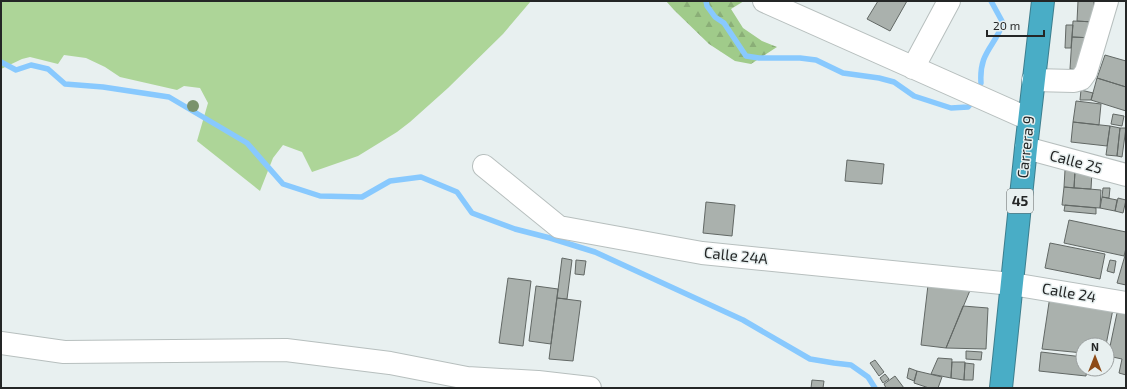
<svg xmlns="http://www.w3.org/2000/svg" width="1127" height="389" font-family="'Exo 2',sans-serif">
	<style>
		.grass { fill: #add598 }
		.forest { fill: url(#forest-firs) }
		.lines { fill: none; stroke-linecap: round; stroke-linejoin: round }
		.stream { stroke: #88c9fe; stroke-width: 5.5 }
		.building { fill: #aab1ad; stroke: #626865 }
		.minor-casing { stroke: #b7bfbe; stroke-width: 24 }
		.highway-casing { stroke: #3c7e8e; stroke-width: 24 }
		.minor { stroke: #fff; stroke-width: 22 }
		.highway { stroke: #49adc6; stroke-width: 22 }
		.tree { fill: #7a926c }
		.labels { text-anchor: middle; stroke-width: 3; stroke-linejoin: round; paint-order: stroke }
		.shield { fill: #e8f0f0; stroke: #5f6363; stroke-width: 1 }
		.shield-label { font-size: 14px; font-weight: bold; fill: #242626 }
		.street-label { font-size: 15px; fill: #242626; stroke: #e8f0f0 }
	</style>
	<defs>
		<pattern id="forest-firs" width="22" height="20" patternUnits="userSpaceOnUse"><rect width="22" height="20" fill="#a0cb8a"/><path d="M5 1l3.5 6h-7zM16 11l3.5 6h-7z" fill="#8aae77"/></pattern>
	</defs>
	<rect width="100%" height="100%" fill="#e8f0f0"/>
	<path class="grass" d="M1,1H531L503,34L448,88L410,122L397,132L358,156L312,172L302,152L283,145L273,158L260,191L197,141L208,103L200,88L184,86L177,90L120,77L105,67L86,58L64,55L58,64L30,57L22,59L1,69Z"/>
	<path class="forest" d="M666,1H744L731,9L743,28L762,41L777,47L751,64L735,61L709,44L674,10Z"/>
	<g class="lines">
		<path class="stream" d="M706,1L707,6L715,17L724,23L746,56L759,58H800L816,60L843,73L879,78L894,82L914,96L951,108L968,107L974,100
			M1,62L16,70L31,65L48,69L65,84L103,87L169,97L247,143L283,184L320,196L362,197L390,181L421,177L457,192L472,213L515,229L550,238L595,252L743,320L810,359L834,363L851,365L868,377L875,388
			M981,83C979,52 994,48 1003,23L991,1"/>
	</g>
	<path class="building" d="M878,1H907L890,31L867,19Z
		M1078,1H1094L1093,22L1077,21Z
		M1073,21L1096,22L1095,38L1072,37Z
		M1066,25H1073L1071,48H1065Z
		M1072,37L1093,38L1079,70L1070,69Z
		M1105,55L1126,61V87L1097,78Z
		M1097,78L1126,87V111L1091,100Z
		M1081,90L1093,93L1091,100H1080Z
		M1076,101L1101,104L1099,125L1073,122Z
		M1113,114L1124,116L1122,126L1111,124Z
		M1073,122L1110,126L1107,146L1071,142Z
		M1110,126L1120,128L1117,156L1106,155Z
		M1120,128H1126L1122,157L1117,156Z
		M847,160L884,164L882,184L845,181Z
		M1065,170L1075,171L1074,188L1064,187Z
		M1075,171L1092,172L1091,189L1074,188Z
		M1064,187L1101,190L1100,208L1062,205Z
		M1103,188H1110L1109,198L1102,197Z
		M1102,197L1117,200L1115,211L1100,208Z
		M1118,198L1126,200L1123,213L1115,211Z
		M706,202L735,205L732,236L703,233Z
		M1065,205L1096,208V214L1064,211Z
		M1069,220L1126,232V248L1124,256L1064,243Z
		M1050,243L1105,254L1100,279L1045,268Z
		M1126,252V285L1117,283Z
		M562,258L572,260L567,299L557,298Z
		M576,260L586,261L584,275L575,274Z
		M1110,260L1116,261L1114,273L1107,271Z
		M508,278L531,281L523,346L499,343Z
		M928,285L971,288L946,348L921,345Z
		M536,286L558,289L551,344L529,341Z
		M1050,296L1113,309L1106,345H1083V353L1042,349Z
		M557,298L581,301L573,361L549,359Z
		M963,306L988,308L986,349L946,348Z
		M1117,313L1126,314V375L1119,373L1122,359L1108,356Z
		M966,351L982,352L981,360L966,359Z
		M1041,352L1083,357V369H1087L1086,376L1039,371Z
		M938,358L952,359L951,378L931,374Z
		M875,360L884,372L879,376L870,363Z
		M952,362H965L964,380L951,378Z
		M965,363L974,364L973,380H964Z
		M909,368L917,371L914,381L907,378Z
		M917,371L942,377L938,388H929L914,383Z
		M885,374L889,379L883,383L880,378Z
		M895,376L904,388H886L884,384Z
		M812,380L824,381L823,388H811Z"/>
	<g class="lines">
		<g class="minor-casing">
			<path id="minor" d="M764,1L1029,119
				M913,68L949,1
				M1033,80L1074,81L1081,79L1086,72L1107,1
				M1026,148L1126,175
				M484,166L559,227L702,253L1012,284L1126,303
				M1,343L64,352L286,350L390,363L467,378L538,382L590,388"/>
		</g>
		<g class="highway-casing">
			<path id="highway" d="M1001,388L1026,148L1043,1"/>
		</g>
		<use href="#minor" class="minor"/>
		<use href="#highway" class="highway"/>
	</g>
	<circle class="tree" cx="193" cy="106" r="6"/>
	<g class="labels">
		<rect class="shield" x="1007" y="189" width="26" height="24" rx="3"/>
		<g class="shield-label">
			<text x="1020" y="206">45</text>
		</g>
		<g class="street-label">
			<text transform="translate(1026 147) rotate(-84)" y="5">Carrera 9</text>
			<text transform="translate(1076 162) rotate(15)" y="5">Calle 25</text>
			<text transform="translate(736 256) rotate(6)" y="5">Calle 24A</text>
			<text transform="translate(1069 293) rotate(10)" y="5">Calle 24</text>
		</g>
	</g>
	<rect width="1127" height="389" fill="none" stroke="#242626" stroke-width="4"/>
	<g transform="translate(1095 357)"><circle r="19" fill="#e8f0f0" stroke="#9a9f9f"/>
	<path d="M0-3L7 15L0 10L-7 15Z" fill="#8d4b18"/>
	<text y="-6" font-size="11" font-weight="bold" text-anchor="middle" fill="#242626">N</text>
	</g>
	<path d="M987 30v6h57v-6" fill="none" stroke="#242626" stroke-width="2"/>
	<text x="993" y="30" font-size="12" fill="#242626" stroke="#e8f0f0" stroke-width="3" paint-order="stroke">20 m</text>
</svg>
